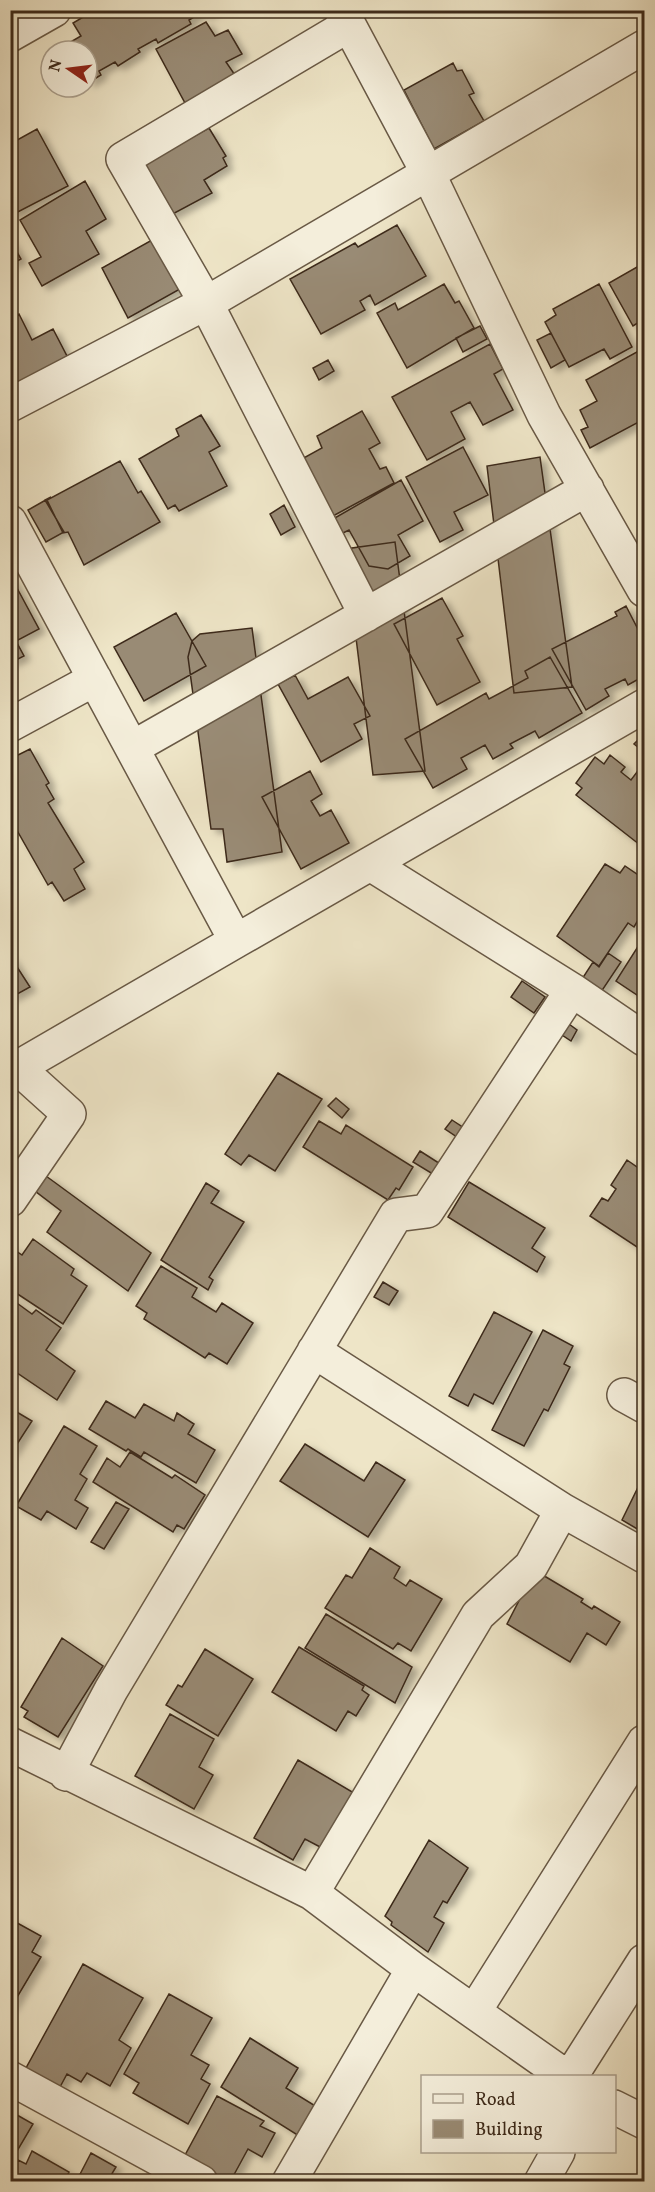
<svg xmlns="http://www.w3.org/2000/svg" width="655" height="2192" font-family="Vollkorn,serif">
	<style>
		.building { fill: #998b74; stroke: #3d2a1a; stroke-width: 1.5; filter: url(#shadow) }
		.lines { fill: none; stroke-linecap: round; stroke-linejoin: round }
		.minor-casing { stroke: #695945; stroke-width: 36 }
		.path { stroke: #3d2a1a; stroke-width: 4; stroke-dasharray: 4.5 3; stroke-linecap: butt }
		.minor { stroke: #f4eedb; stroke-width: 33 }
	</style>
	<defs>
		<filter id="shadow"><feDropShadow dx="6" dy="4" stdDeviation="3" flood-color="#0004"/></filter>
	</defs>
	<rect width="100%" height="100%" fill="#eee5c7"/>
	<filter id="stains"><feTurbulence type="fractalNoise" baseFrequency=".00333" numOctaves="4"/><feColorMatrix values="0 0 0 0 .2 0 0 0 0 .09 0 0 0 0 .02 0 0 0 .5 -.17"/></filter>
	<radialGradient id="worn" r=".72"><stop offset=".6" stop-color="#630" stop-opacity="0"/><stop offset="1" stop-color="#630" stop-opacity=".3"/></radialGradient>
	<path class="building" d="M95,10H214L206,15L204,11L189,20L191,24L158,43L156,39L138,49L140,52L118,66L115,62L99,71L101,75L88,83L87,51H71L67,44L81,36L73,23Z
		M206,22L215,36L228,30L242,54L226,62L235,75L185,103L156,49Z
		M453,63L457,71L462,70L474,93L469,95L484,121L434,149L404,90Z
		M209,128L226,156L223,158L227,166L204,180L212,193L169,216L143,164Z
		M37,129L68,186L10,216V144Z
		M85,181L106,219L86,231L99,254L42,286L29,263L41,257L20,220Z
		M397,225L426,276L375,305L370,295L360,301L365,310L321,334L290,279L355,243L358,247Z
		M10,240L21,259L10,265Z
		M152,240L180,289L128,318L102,268Z
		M644,263V319L633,326L609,283Z
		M444,284L455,303L459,301L474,328L407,368L377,313L395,303L398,310Z
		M599,284L632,347L610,359L604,349L569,367L545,322L556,315L553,309Z
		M19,314L32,340L53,329L68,358L10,391V319Z
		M480,326L487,339L463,352L456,338Z
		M551,333L565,360L551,368L537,340Z
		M490,344L503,369L494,374L513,410L483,425L470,402L451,412L465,439L427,460L392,397Z
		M644,348V410L642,411L644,416L637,423L590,448L581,430L588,427L580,410L597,401L586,380Z
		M328,360L334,371L319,380L313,368Z
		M362,411L380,443L369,449L380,469L386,467L394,483L333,516L300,460L322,448L317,436Z
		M201,415L220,446L209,452L227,486L179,511L175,505L168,509L139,459L179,436L176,429Z
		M463,447L488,495L454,512L463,530L440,542L406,477Z
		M540,457L572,687L514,693L487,466Z
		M120,461L138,493L141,491L160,522L84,565L68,532L63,533L47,500Z
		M401,480L423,521L398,535L410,556L388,569L369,566L349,530L341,534L333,519Z
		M51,497L45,500L64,532L46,542L28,510Z
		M284,505L295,527L281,535L270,514Z
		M395,542L425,771L373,775L345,549Z
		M10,575L39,629L16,641L24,656L10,663Z
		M442,598L463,636L457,639L480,682L437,705L394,624Z
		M626,606L644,641V676L628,685L625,679L605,689L609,696L586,710L552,649L617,616L615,612Z
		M176,613L206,666L144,701L114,647Z
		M252,628L282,852L227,862L223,829H211L188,657L192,641L200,634Z
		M550,657L582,713L539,738L535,731L510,744L513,748L493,759L485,745L461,758L467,769L433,788L405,739L486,693L489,699L528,678L525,671Z
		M295,675L308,699L348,677L370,716L354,724L362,739L321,762L278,684Z
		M644,734V752L634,744Z
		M30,749L49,783L46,785L54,799L48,803L84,862L74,869L85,889L64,901L52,882L48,885L10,818V759Z
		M610,755L625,767L621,772L631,780L640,768L644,771V848L576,795L582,788L576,783L595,757L604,764Z
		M310,771L322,794L311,801L320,816L331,810L349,843L301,869L262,797Z
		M605,864L620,873L625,866L644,879V910L634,927L628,923L599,966L557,936Z
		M644,937V992L640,997L616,981Z
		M608,953L621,962L601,992L582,979L593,962L599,967Z
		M10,956L30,987L10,998Z
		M522,981L545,997L534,1013L511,997Z
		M569,1024L577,1030L571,1041L562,1035Z
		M278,1073L322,1099L275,1171L249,1155L241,1165L225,1154Z
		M336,1098L349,1109L342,1118L328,1106Z
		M452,1120L464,1128L457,1137L445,1129Z
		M319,1121L341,1134L346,1125L413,1167L399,1190L396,1188L388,1200L303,1147Z
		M420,1151L442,1165L436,1176L413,1162Z
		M627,1160L644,1172V1248L642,1246L640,1249L590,1216L602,1198L608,1201L616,1189L611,1185Z
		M46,1176L151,1253L128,1291L47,1232L61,1211L35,1191Z
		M469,1182L545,1228L532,1248L545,1257L537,1272L448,1217Z
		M206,1183L219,1191L211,1203L244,1222L209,1277L213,1280L208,1290L161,1260Z
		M33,1239L74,1269L71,1275L87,1286L63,1324L10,1289V1247L22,1255Z
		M161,1266L197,1288L192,1297L216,1312L222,1303L253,1323L227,1364L209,1353L205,1358L144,1319L147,1313L136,1306Z
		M383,1282L398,1291L389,1305L374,1297Z
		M10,1298L32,1314L36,1310L61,1328L46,1350L75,1371L57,1400L10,1368Z
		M494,1312L532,1332L493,1404L474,1394L468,1406L449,1396Z
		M543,1330L573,1346L564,1364L570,1367L548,1411L544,1409L524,1446L492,1430Z
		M106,1401L135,1418L144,1404L174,1421L177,1413L194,1424L188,1434L215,1450L196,1483L144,1452L141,1457L128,1449L126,1451L89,1429Z
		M10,1408L32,1421L10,1455Z
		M64,1426L97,1446L80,1474L87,1479L75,1500L88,1508L76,1529L47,1511L41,1520L16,1506Z
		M305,1444L364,1481L376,1462L405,1480L368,1537L280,1481Z
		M130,1452L172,1478L175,1475L205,1495L184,1529L177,1525L173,1532L93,1482L107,1458L120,1467Z
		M644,1475V1533L622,1520Z
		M116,1502L129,1509L104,1549L91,1542Z
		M370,1548L400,1567L394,1578L406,1586L410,1580L442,1599L411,1651L398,1643L393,1649L325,1608L346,1575L352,1578Z
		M541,1574L583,1599L581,1602L592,1609L594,1606L620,1622L606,1645L587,1633L570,1662L507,1624L523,1593Z
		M326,1614L412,1667L395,1703L305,1648Z
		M62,1638L103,1666L58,1737L24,1717L28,1711L21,1707Z
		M299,1647L364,1686L362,1690L369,1695L356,1716L348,1711L336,1731L272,1692Z
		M205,1649L253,1679L218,1736L166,1705L178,1685L182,1687Z
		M170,1714L214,1739L199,1767L213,1775L194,1809L135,1776Z
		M298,1760L354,1793L322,1848L305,1839L293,1860L254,1838Z
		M429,1840L468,1868L447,1903L443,1901L434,1917L444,1923L428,1952L391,1925L392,1922L385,1916Z
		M10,1919L41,1936L32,1952L41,1957L10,2009Z
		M83,1964L143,1998L119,2040L131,2048L110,2086L87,2073L81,2082L67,2074L60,2087L26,2068Z
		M169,1994L212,2018L191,2055L209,2065L201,2079L210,2084L188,2124L133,2093L139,2083L124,2074Z
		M250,2038L298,2068L286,2088L317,2107L299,2136L221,2087Z
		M217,2096L264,2121L260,2126L275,2133L262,2157L248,2149L230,2182L184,2157Z
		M10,2111L33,2124L10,2163Z
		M32,2151L69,2172L64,2182H10V2174L18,2160L26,2164Z
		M91,2153L116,2167L107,2182H76Z"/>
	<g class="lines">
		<g class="minor-casing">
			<path id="minor" d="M341,10L429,175L544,415L644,590
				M349,25L123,159L206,303L366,615
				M10,35L54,10
				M10,405L217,297L644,47
				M10,522L236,941L10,1072
				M10,725L95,679
				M132,748L587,489
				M372,865L572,990L644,1039
				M236,941L644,706
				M10,1200L69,1114L18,1068
				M314,1351L562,1510
				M624,1395L644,1406
				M10,1744L312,1893L413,1969L565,2076
				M66,1774L111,1690L396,1215L427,1211L572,990
				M312,1893L478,1615L531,1566L562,1510L644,1556
				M474,2012L644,1742
				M571,2076L644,1961
				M10,2078L201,2182
				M614,2107L644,2122
				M289,2182L413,1969
				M541,2182L558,2152"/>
		</g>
		<path class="path" d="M639,1362L644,1350"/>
		<use href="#minor" class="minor"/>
	</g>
	<rect width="655" height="2192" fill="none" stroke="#eee5c7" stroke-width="36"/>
	<rect x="12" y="12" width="631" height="2168" fill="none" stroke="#3d2a1a" stroke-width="3"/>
	<rect x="18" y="18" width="619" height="2156" fill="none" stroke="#3d2a1a" stroke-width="1.5"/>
	<rect x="421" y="2075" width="195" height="78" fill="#f4eedb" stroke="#aba08e" stroke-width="1.5"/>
	<rect x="433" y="2094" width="30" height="9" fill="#f4eedb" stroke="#aba08e" stroke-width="1.5"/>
	<text x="475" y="2105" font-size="18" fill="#3d2a1a">Road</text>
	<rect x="433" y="2120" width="30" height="18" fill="#998b74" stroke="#aba08e" stroke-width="1.5"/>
	<text x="475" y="2135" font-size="18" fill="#3d2a1a">Building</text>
	<g transform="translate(69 69) rotate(284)"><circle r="28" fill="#f4eedb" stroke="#aba08e" stroke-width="1.5"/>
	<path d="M0-4.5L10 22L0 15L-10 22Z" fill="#8f2418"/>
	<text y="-9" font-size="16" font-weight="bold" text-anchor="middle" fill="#3d2a1a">N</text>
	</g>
	<rect width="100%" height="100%" filter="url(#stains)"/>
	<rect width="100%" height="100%" fill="url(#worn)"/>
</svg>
